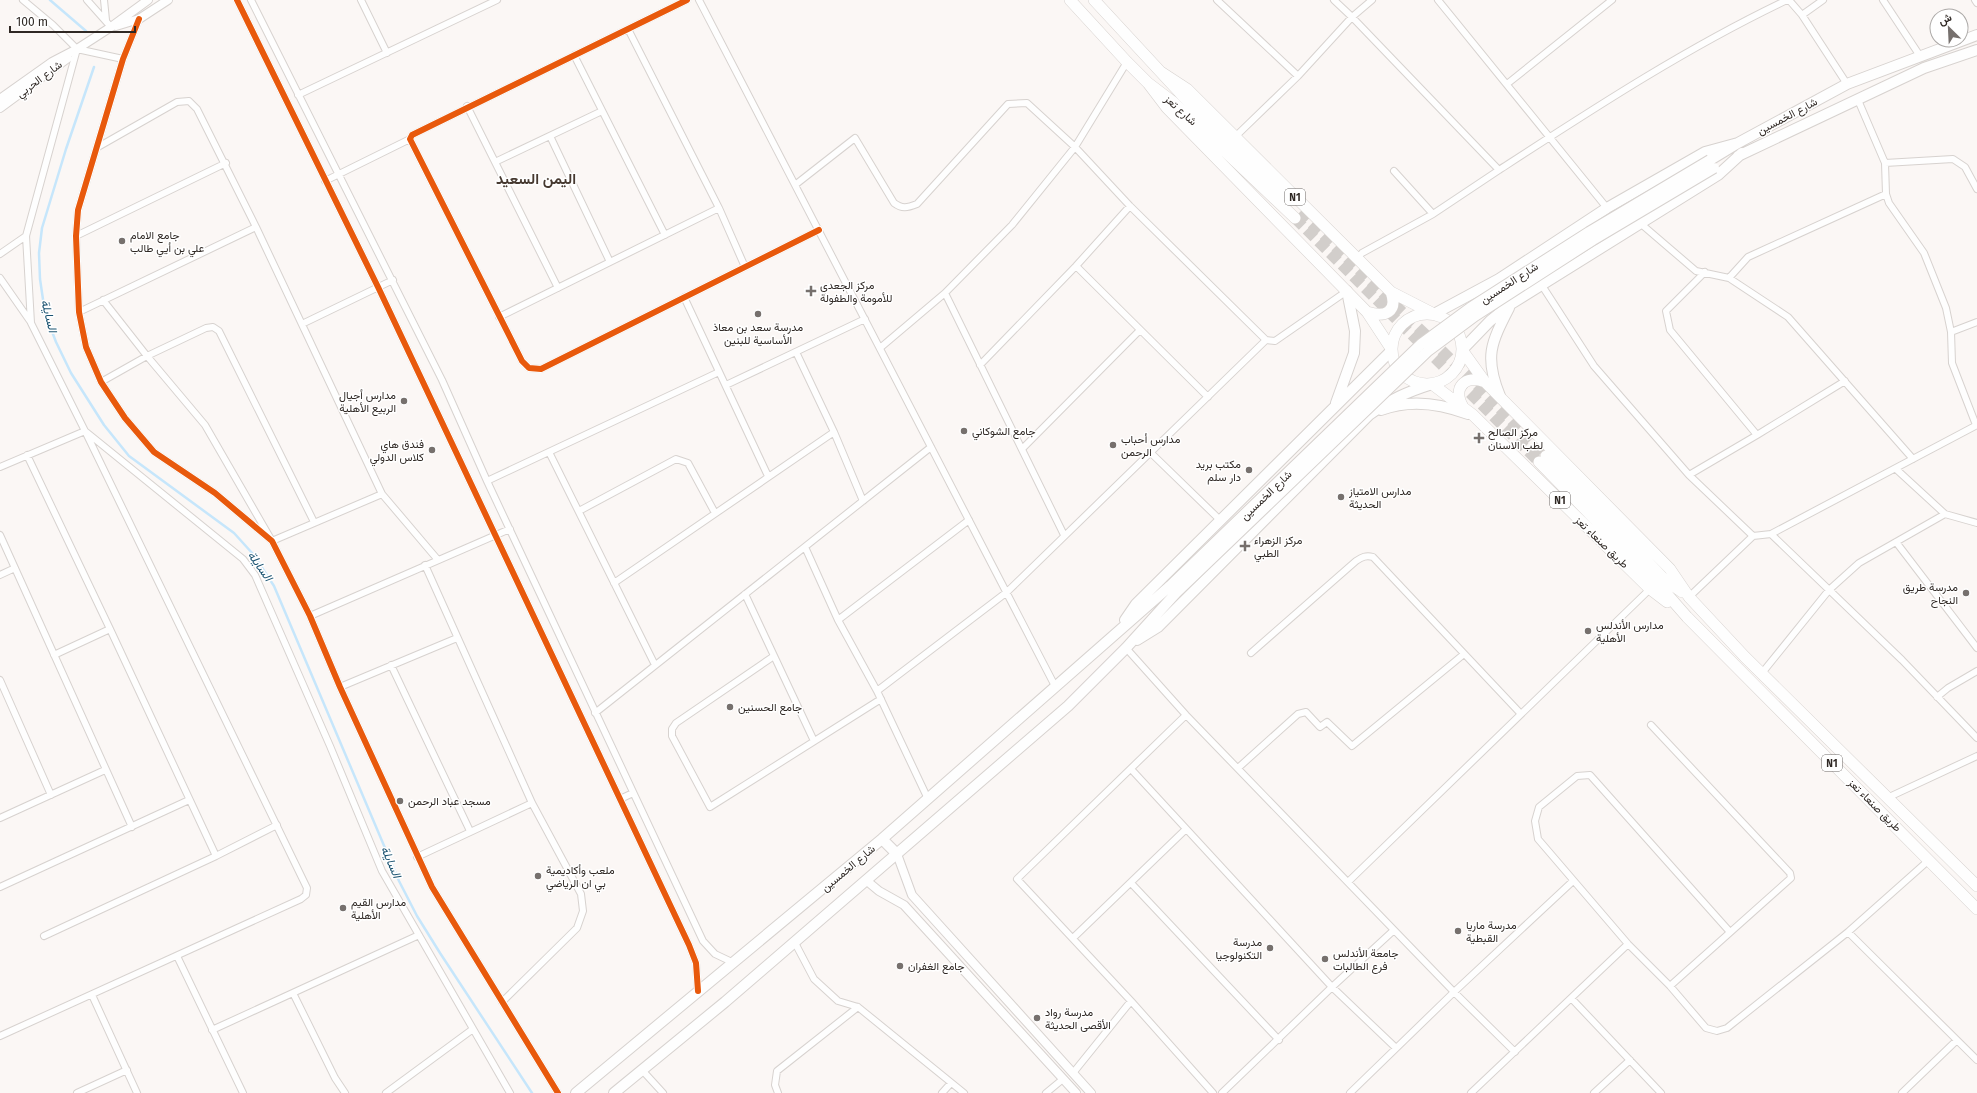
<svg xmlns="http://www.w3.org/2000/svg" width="1977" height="1093" font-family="'Fira Sans',Vazirmatn,sans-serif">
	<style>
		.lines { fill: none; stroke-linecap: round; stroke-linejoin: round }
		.stream { stroke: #c6e6fb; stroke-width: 2.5 }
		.trunk-tunnel { stroke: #d2cecb; stroke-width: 11; stroke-dasharray: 11 5.5; stroke-linecap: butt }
		.minor-casing { stroke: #d7d2cf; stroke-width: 8 }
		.tertiary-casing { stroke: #d7d2cf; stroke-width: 10 }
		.primary-casing { stroke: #d7d2cf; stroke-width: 12 }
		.trunk-casing { stroke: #d7d2cf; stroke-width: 12 }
		.minor { stroke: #fefefe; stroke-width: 6 }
		.tertiary { stroke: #fefefe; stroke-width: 8 }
		.primary { stroke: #fefefe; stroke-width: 10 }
		.trunk { stroke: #fefefe; stroke-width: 11 }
		.primary-bridge-casing { stroke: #d7d2cf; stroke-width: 12; stroke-linecap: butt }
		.primary-bridge { stroke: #fefefe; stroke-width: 10 }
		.cycleway-casing { stroke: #fff; stroke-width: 8 }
		.cycleway { stroke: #e8590c; stroke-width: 6 }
		.poi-dot { fill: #76706d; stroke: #fff; stroke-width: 1.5 }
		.labels { text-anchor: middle; stroke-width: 3; stroke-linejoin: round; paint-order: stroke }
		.shield { fill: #fff; stroke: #6d6866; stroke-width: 1 }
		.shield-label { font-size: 10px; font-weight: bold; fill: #2f2824 }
		.street-label { font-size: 11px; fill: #2f2824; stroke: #fff }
		.poi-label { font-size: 11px; fill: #2f2824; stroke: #fff; text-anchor: start }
		.water-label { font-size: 12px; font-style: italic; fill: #1b5371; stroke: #fff }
		.district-label { font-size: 15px; font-weight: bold; fill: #463930; stroke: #fff }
	</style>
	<rect width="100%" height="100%" fill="#fbf7f5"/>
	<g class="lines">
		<path class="stream" d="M50,0L86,31
			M94,67L66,149L42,228L39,253L40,279L45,313L56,342L71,373L104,425L129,456L234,533L253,554L274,586L399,881L417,916L440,953L532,1093"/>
		<path class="trunk-tunnel" d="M1300,212L1478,386L1546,456
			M1295,218L1539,462"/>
		<g class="minor-casing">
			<path id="minor" d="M23,0L53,25L77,49L123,59
				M87,0L111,27
				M104,0L106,20
				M237,0L378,287L689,945L696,963L698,991
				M251,0L442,380L487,481L703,941L715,954L734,963
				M361,0L387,53
				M687,0L412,135L410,139L522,361L529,368L541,369L819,230
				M699,0L1055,686
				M1217,0L1298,76
				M1334,0L1352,17L1499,170L1433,214L1394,171
				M1438,0L1607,208
				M1789,0L1802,15L1823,0
				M1883,0L1920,56
				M1975,0L1977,3
				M1802,15L1847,84
				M139,19L123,59L78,210L76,236L79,312L86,347L101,382L125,418L154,452L215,493L272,541L310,616L340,687L432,887L558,1093
				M628,29L719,208L745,267
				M77,49L26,236L31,323L85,431L243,559L255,575L330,746L382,871L510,1093
				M574,55L665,235
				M1507,84L1612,0
				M298,95L497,0
				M1858,100L1885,163L1886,194L1889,203L1924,253L1946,308L1951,332L1952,363L1976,425
				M467,106L558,288
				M550,136L610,262
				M1236,136L1298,76L1352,17L1372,0
				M98,147L177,102L189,101L197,109L256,227L382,494L438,560
				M495,162L602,111
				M1885,163L1953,159L1965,167L1977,189
				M1499,170C1593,109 1686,48 1787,0
				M325,181L410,139
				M795,185L855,138L894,203C902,209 907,208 917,204L1008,104L1027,103L1075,147L1130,206L1266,340L1275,341L1347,291
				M1640,223L1696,271L1729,278L1788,317L1913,459
				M76,236L226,163
				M0,254L26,236
				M1357,258L1362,253L1433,214
				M1076,266L1208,397
				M1705,272L1666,311L1670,330L1757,435L1845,381
				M0,278L30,321
				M1729,278L1748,257L1886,194
				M1541,284L1594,366L1689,475
				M945,293L1064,535
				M684,297L768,476
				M103,300L147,356L205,425L272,541L382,494
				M79,312L256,227
				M499,317L719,208
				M302,324L393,280
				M1951,332L1977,322
				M880,348L945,293L1012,225L1075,147L1127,62
				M796,352L834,432L863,501
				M980,365L1076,266L1130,206
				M101,382L147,356L206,328L213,327L219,331L314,522
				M726,385L865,319
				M1022,449L1140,330
				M549,452L655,665
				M1151,453L1220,520
				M27,455L110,629L216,856
				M0,467L85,431L307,888L306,895L301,899L0,1036
				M1896,469L1945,514L1977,523
				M487,481L719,372
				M579,511L676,459L688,463L715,513
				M1771,534L1902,660L1977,738
				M0,535L132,827
				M1753,536L1689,475L1757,435
				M1896,542L1977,648
				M805,547L838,620L877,691L928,799
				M425,565L532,803L581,894L583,911L577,928L502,1002
				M0,575L15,568
				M614,583L834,432
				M745,594L814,741
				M1689,597L1753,536L1771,534L1977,425
				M310,616L510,529
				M838,620L969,520
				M1126,648L1186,715L1454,992L1515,1052
				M1251,653L1356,561C1362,557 1366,555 1373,557L1521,714
				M54,655L110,629
				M774,656L676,723L672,729V736L710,807L881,699
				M391,665L470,831
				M1762,673L1829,590L1859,563L1945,514
				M0,680L51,795
				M340,687L457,638
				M877,691L1007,592L1266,340
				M1937,697L1948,688L1977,671
				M595,713L931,447
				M1186,715L1017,879L1131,1001L1213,1093
				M1651,725L1790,873L1791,878L1670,986
				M1238,768L1298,714L1306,712L1320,727L1327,722L1352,746L1464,654
				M1131,769L1332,987L1396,1048
				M1887,798L1977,756
				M620,799L633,793
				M0,818L105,770
				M417,857L532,803
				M1348,882L1650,589
				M1131,883L1279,1040
				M0,887L189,800
				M1730,932L1590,775L1577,776L1539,807L1535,821L1538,839L1628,944L1670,986L1706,1028L1717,1031L1727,1028L1848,932L1929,860
				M1848,932L1977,1060
				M44,936L216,856L277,825
				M1073,938L1185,830
				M794,941L814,979L838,1001L858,1007L964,1093
				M177,956L243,1093
				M293,993L335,1078L345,1093
				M92,995L137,1093
				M1571,998L1661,1093
				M212,1030L419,935
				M642,1070L663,1093
				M1073,1073L1131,1001
				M77,1093L127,1070
				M386,1093L473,1029
				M778,1093L775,1085L777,1071L858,1007
				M942,1093L951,1083
				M1046,1093L1063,1079
				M1222,1093L1332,987L1394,930
				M1350,1093L1454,992L1573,881
				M1471,1093L1628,944
				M1594,1093L1630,1060
				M1902,1093L1957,1040"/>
		</g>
		<g class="tertiary-casing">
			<path id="tertiary" d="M116,26L139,19L168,0
				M0,99L52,62L77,49L111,27L148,0
				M0,108L68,58
				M897,854L912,895L1091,1093
				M867,881L879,891L904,905L1076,1093"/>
		</g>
		<g class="primary-casing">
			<path id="primary" d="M1738,156L1924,68L1977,50
				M1710,160L1738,143L1847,84L1977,35
				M1434,314L1499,279L1607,208L1705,152L1738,143
				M1462,350L1490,321L1511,304L1718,175L1742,153
				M1500,396C1484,357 1491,343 1509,308
				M1336,403L1354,353L1355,331L1347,291
				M1381,410C1410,399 1439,403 1468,414
				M1125,620L1136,604L1392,350
				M1137,640L1158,627L1369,415C1391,399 1407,392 1432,384
				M882,839L897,854
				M576,1093L882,839L1170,586
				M614,1093L725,1002L1068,706L1126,648L1176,593"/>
		</g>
		<g class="trunk-casing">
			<path id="trunk" d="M1070,0L1127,62L1148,83L1173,102L1295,218
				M1094,0L1182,95L1283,195
				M1161,72L1187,89L1391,292L1434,314
				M1148,83L1167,108L1367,312L1392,350
				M1367,312C1385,318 1398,312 1391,292
				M1392 349a35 35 0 1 1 70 0a35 35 0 1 1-70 0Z
				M1462,350L1485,382L1670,569L1689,597L1745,657L1977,886
				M1432,384L1473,415L1650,589L1667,602
				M1463,407C1452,388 1465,374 1485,382
				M1546,456L1664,579L1682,592
				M1539,462L1659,585L1687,617L1977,909"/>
		</g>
		<use href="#minor" class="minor"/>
		<use href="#tertiary" class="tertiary"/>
		<use href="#primary" class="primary"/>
		<use href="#trunk" class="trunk"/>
		<g class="primary-bridge-casing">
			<path id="primary-bridge" d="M1170,586L1421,344L1470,308L1589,232L1710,160
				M1176,593L1428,351L1475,316L1593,240L1714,168"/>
		</g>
		<use href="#primary-bridge" class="primary-bridge"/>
		<g class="cycleway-casing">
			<path id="cycleway" d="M237,0L378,287L689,945L696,963L698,991
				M687,0L412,135L410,139L522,361L529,368L541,369L819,230
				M139,19L123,59L78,210L76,236L79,312L86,347L101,382L125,418L154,452L215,493L272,541L310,616L340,687L432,887L558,1093"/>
		</g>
		<use href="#cycleway" class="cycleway"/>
	</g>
	<g class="poi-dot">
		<circle cx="122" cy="241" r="4"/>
		<path d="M809 285h4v4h4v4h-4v4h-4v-4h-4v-4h4z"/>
		<circle cx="758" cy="314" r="4"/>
		<circle cx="404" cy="401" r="4"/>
		<circle cx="964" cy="431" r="4"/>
		<path d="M1477 432h4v4h4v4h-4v4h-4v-4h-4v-4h4z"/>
		<circle cx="1113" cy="445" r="4"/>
		<circle cx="432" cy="450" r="4"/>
		<circle cx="1249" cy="470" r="4"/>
		<circle cx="1341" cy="497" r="4"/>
		<path d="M1243 540h4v4h4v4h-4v4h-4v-4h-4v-4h4z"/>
		<circle cx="1966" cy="593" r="4"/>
		<circle cx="1588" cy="631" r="4"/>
		<circle cx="730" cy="707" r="4"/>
		<circle cx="400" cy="801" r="4"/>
		<circle cx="538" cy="876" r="4"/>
		<circle cx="343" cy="908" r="4"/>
		<circle cx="1458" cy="931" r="4"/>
		<circle cx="1270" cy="948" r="4"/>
		<circle cx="1325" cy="959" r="4"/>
		<circle cx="900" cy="966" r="4"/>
		<circle cx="1037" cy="1018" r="4"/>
	</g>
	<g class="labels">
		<g class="shield">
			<rect x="1285" y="189" width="20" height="16" rx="3"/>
			<rect x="1550" y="492" width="20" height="16" rx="3"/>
			<rect x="1822" y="755" width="20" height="16" rx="3"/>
		</g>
		<g class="shield-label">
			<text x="1295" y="201">N1</text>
			<text x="1560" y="504">N1</text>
			<text x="1832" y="767">N1</text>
		</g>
		<g class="street-label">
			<text transform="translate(39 79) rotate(-37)" y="4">شارع الحربي</text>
			<text transform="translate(1181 110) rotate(42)" y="4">شارع تعز</text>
			<text transform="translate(1787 116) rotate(-28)" y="4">شارع الخمسين</text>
			<text transform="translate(1509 283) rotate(-33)" y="4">شارع الخمسين</text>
			<text transform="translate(1266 495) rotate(-44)" y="4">شارع الخمسين</text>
			<text transform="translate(1602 542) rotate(44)" y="4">طريق صنعاء تعز</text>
			<text transform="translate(1875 805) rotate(45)" y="4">طريق صنعاء تعز</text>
			<text transform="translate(848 868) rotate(-40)" y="4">شارع الخمسين</text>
		</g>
		<g class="poi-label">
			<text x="130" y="239">جامع الامام<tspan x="130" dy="13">علي بن أيي طالب</tspan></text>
			<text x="820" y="289">مركز الجعدي<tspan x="820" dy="13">للأمومة والطفولة</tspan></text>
			<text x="758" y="331" text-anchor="middle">مدرسة سعد بن معاذ<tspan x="758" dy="13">الأساسية للبنين</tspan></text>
			<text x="396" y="399" text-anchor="end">مدارس أجيال<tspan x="396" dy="13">الربيع الأهلية</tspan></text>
			<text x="972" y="435">جامع الشوكاني</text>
			<text x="1488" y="436">مركز الصالح<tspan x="1488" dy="13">لطب الاسنان</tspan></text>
			<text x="1121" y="443">مدارس أحباب<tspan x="1121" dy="13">الرحمن</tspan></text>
			<text x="424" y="448" text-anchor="end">فندق هاي<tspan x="424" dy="13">كلاس الدولي</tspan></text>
			<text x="1241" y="468" text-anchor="end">مكتب بريد<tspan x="1241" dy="13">دار سلم</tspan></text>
			<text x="1349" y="495">مدارس الامتياز<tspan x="1349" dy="13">الحديثة</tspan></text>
			<text x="1254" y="544">مركز الزهراء<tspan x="1254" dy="13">الطبي</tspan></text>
			<text x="1958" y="591" text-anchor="end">مدرسة طريق<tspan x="1958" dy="13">النجاح</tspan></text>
			<text x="1596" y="629">مدارس الأندلس<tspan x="1596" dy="13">الأهلية</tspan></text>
			<text x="738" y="711">جامع الحسنين</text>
			<text x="408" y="805">مسجد عباد الرحمن</text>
			<text x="546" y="874">ملعب وأكاديمية<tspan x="546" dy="13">بي ان الرياضي</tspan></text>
			<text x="351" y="906">مدارس القيم<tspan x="351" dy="13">الأهلية</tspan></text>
			<text x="1466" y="929">مدرسة ماريا<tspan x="1466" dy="13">القبطية</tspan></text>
			<text x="1262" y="946" text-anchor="end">مدرسة<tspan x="1262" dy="13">التكنولوجيا</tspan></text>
			<text x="1333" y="957">جامعة الأندلس<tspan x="1333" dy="13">فرع الطالبات</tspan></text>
			<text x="908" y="970">جامع الغفران</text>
			<text x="1045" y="1016">مدرسة رواد<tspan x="1045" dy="13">الأقصى الحديثة</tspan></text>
		</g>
		<g class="water-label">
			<text transform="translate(49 316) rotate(76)" y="4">السايلة</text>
			<text transform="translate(260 566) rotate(55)" y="4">السايلة</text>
			<text transform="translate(391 862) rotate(67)" y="4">السايلة</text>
		</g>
		<g class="district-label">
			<text x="536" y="184">اليمن السعيد</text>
		</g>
	</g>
	<g transform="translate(1949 28) rotate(336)"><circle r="19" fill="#ffffff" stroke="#aca9a7"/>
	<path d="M0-3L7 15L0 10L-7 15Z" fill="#76706d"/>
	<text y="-6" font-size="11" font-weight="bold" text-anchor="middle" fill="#2f2824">ش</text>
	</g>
	<path d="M10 26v6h125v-6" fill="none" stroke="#2f2824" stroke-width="2"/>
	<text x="16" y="26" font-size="12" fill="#2f2824" stroke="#ffffff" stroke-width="3" paint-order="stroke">100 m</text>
</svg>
